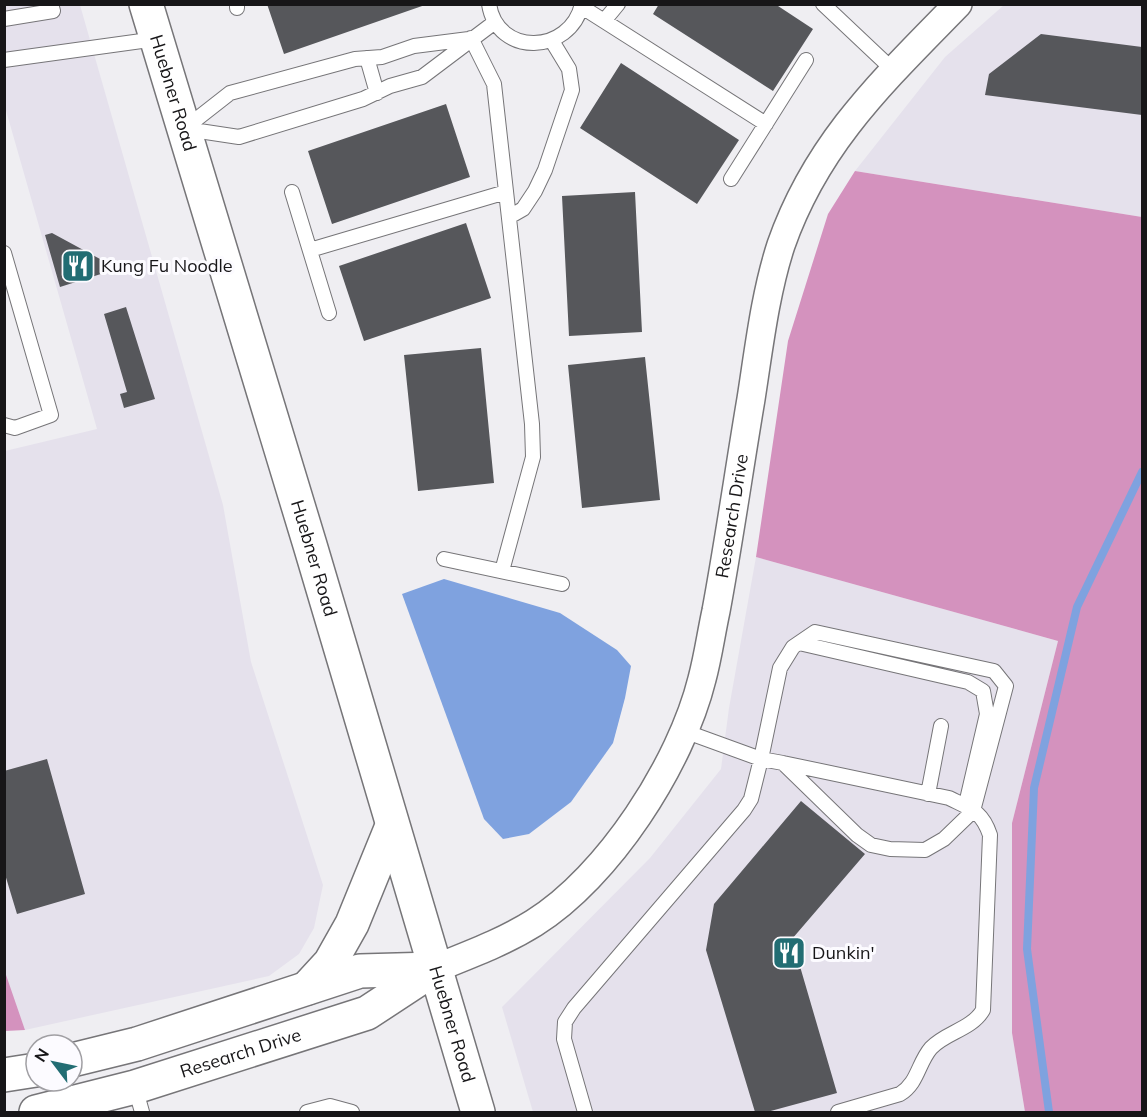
<svg xmlns="http://www.w3.org/2000/svg" width="1147" height="1117" font-family="Mulish,sans-serif">
	<style>
		.built { fill: #e5e1ec }
		.forest { fill: #d492be }
		.water { fill: #7fa2df }
		.lines { fill: none; stroke-linecap: round; stroke-linejoin: round }
		.stream { stroke: #7fa2df; stroke-width: 8 }
		.building { fill: #56575b }
		.lane-casing { stroke: #767578; stroke-width: 16 }
		.street-casing { stroke: #767578; stroke-width: 30 }
		.secondary-casing { stroke: #767578; stroke-width: 36 }
		.primary-casing { stroke: #767578; stroke-width: 36 }
		.lane { stroke: #fff; stroke-width: 14 }
		.street { stroke: #fff; stroke-width: 27 }
		.secondary { stroke: #fff; stroke-width: 33 }
		.primary { stroke: #fff; stroke-width: 33 }
		.labels { text-anchor: middle; stroke-width: 6; stroke-linejoin: round; paint-order: stroke }
		.street-label { font-size: 18px; fill: #171618; stroke: #fcfbff }
		.poi-label { font-size: 18px; fill: #171618; stroke: #fcfbff; text-anchor: start }
	</style>
	<rect width="100%" height="100%" fill="#efeef2"/>
	<path class="built" d="M5,5H80L223,505L251,662L323,885L314,928L299,954L269,976L25,1030L4,972L5,451L97,429L5,107Z
		M1004,5H1142V217L855,171L945,57Z
		M756,557L1058,641L1012,823V1033L1025,1112H533L502,1007L650,858L721,769L729,708Z"/>
	<path class="forest" d="M855,171L1142,217V1112H1025L1012,1033V823L1058,641L756,557L788,341L828,214Z
		M4,972H5L25,1030L5,1031Z"/>
	<path class="water" d="M444,579L560,613L617,650L631,666L625,698L613,743L571,802L529,834L503,839L484,819L402,594Z"/>
	<g class="lines">
		<path class="stream" d="M1049,1112L1027,949L1034,788L1077,607L1142,472"/>
	</g>
	<path class="building" d="M267,4H425V5L284,54Z
		M659,4H775L813,29L773,91L653,14Z
		M1041,34L1142,47V115L985,95L989,74Z
		M621,63L739,140L697,204L580,128Z
		M446,104L470,177L332,224L308,151Z
		M635,192L642,332L569,336L562,196Z
		M466,223L491,298L364,341L339,266Z
		M52,233L100,259L104,273L60,287L45,235Z
		M126,307L155,399L124,408L120,394L127,392L104,314Z
		M481,348L494,483L418,491L404,355Z
		M645,357L660,500L582,508L568,365Z
		M47,759L85,894L17,914L4,871V771Z
		M801,801L865,854L792,939L837,1093L767,1112H755L706,950L714,904Z"/>
	<g class="lines">
		<g class="lane-casing">
			<path id="lane" d="M237,4V8
				M489,4C497,57 570,55 582,4
				M823,4L893,70
				M582,7L766,124
				M4,19L53,11L51,4
				M604,21L618,4
				M471,38L494,84L532,424L533,457L502,571
				M367,58L377,93
				M4,60L156,39
				M184,129L230,93L355,59L382,57L414,46L469,39
				M186,129L239,137L363,99L390,86L422,77L495,22
				M731,179L806,60
				M292,192L329,313
				M509,217L523,209L535,191L545,170L572,90L569,69L552,41
				M310,250L506,192
				M4,253L51,415L15,428L4,425
				M444,559L562,584
				M799,643L968,682L983,691L987,714L966,804
				M783,763L857,835L871,845L890,849L925,850L944,839L973,811L1006,686L994,671L815,632L793,647L780,668L761,759L783,763L949,798C971,809 982,811 990,835L983,1010C971,1030 946,1032 931,1048C918,1063 918,1083 900,1094L838,1112
				M928,794L941,726
				M135,1087L142,1112
				M307,1112L330,1106L352,1112
				M585,1112L564,1039L565,1022L574,1008L744,810L751,799L761,759L684,731"/>
		</g>
		<g class="street-casing">
			<g id="street">
				<path id="s1" d="M434,969C468,955 502,943 534,923C608,877 681,764 702,679C708,657 711,634 716,611C729,541 739,470 751,399C759,348 765,294 781,245C817,142 884,80 958,4"/>
			</g>
		</g>
		<g class="secondary-casing">
			<g id="secondary">
				<path d="M72,1060L137,1044L360,971L434,969"/>
				<path d="M4,1075L36,1070"/>
				<path id="s2" d="M36,1112L135,1087L367,1013L434,969"/>
			</g>
		</g>
		<g class="primary-casing">
			<g id="primary">
				<path id="s3" d="M146,4L310,545L478,1112"/>
				<path d="M307,988L330,963L352,924L392,826"/>
			</g>
		</g>
		<use href="#lane" class="lane"/>
		<use href="#street" class="street"/>
		<use href="#secondary" class="secondary"/>
		<use href="#primary" class="primary"/>
	</g>
	<defs>
		<g id="restaurant-square" transform="scale(1.725)"><rect x="-9" y="-9" width="18" height="18" rx="4" fill="#226d73" stroke="#fcfbff"/><path d="M-5-6h1v4h1v-4h1v4h1v-4h1v5L-1.5 .5V6h-2V.5L-5-1ZM5-6V6H3V1.5H1.5Q1.5-4 5-6Z" fill="#fff"/></g>
	</defs>
	<g fill-rule="evenodd">
		<use href="#restaurant-square" x="78" y="266"/>
		<use href="#restaurant-square" x="789" y="953"/>
	</g>
	<g class="labels">
		<g class="street-label">
			<text dy="6" stroke="none"><textPath href="#s3" startOffset="93">Huebner Road</textPath></text>
			<text dy="6" stroke="none"><textPath href="#s1" startOffset="578">Research Drive</textPath></text>
			<text dy="6" stroke="none"><textPath href="#s3" startOffset="579">Huebner Road</textPath></text>
			<text dy="6" stroke="none"><textPath href="#s3" startOffset="1065">Huebner Road</textPath></text>
			<text dy="6" stroke="none"><textPath href="#s2" startOffset="213">Research Drive</textPath></text>
		</g>
		<g class="poi-label">
			<text x="101" y="272">Kung Fu Noodle</text>
			<text x="812" y="959">Dunkin'</text>
		</g>
	</g>
	<rect width="1147" height="1117" fill="none" stroke="#171618" stroke-width="12"/>
	<g transform="translate(54 1063) rotate(302)"><circle r="28" fill="#fcfbff" stroke="#a09fa3" stroke-width="1.5"/>
	<path d="M0-4.5L10 22L0 15L-10 22Z" fill="#226d73"/>
	<text y="-9" font-size="16" font-weight="bold" text-anchor="middle" fill="#171618">N</text>
	</g>
</svg>
